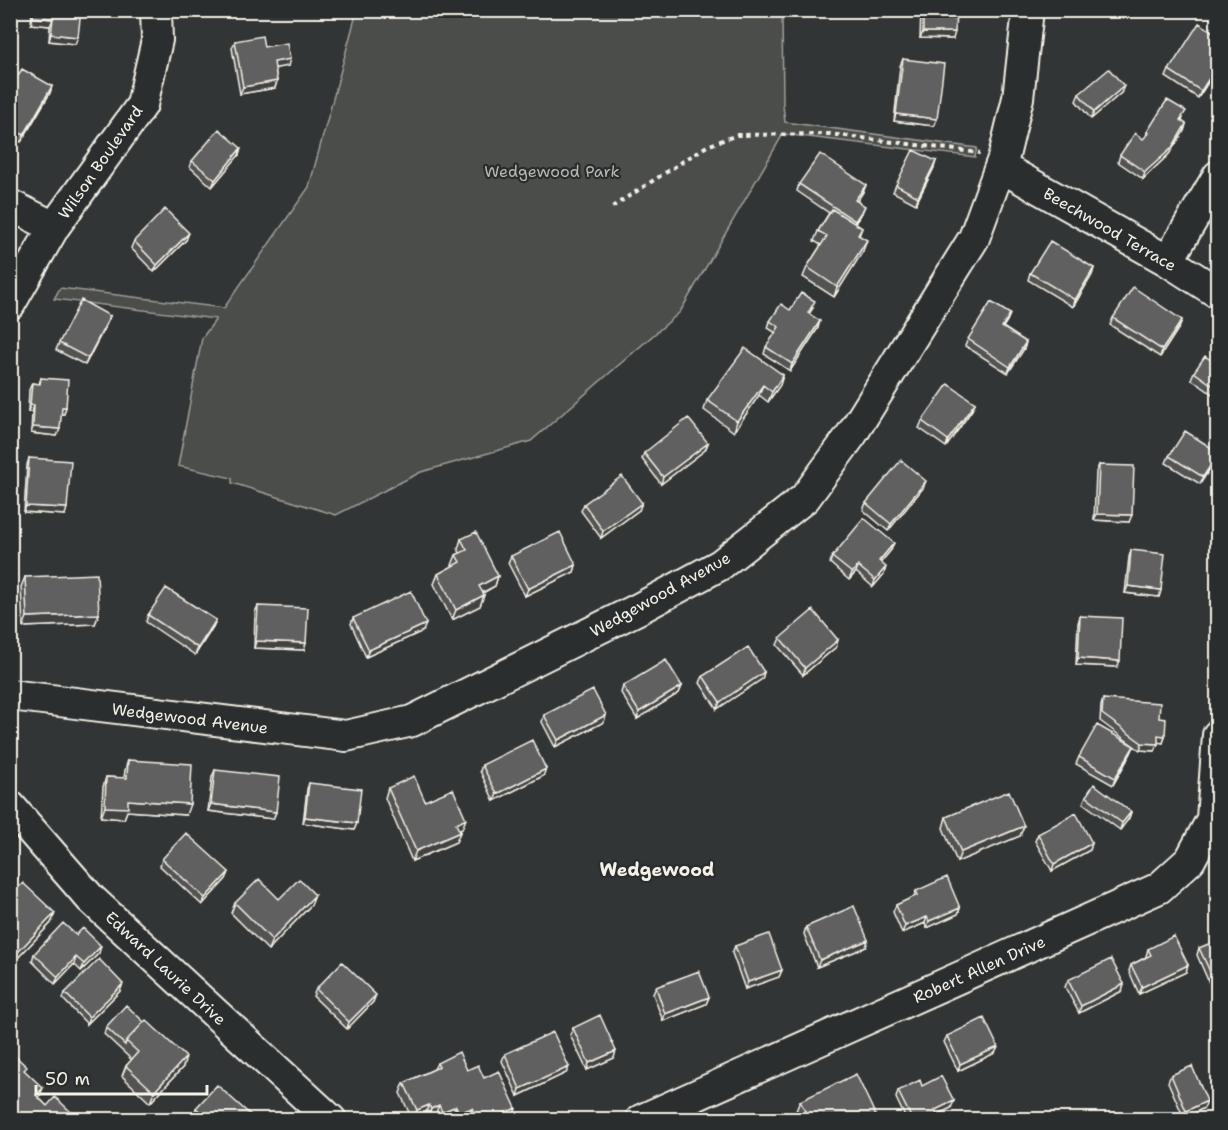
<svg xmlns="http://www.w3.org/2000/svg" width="1228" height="1130" font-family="'Shantell Sans',sans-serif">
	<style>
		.green { fill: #4b4d4c; stroke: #a09f9a; stroke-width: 1.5 }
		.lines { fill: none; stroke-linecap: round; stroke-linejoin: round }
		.minor-casing { stroke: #f4f1e8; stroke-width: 34 }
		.path { stroke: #f4f1e8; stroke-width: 4; stroke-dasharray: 4.5 4.5; stroke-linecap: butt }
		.minor { stroke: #2a2d2e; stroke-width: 30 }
		.wall { fill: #525352; stroke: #f4f1e8; stroke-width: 1.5 }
		.shaded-wall { fill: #424342; stroke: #f4f1e8; stroke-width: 1.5 }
		.building { fill: #5f605f; stroke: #f4f1e8; stroke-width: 1.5 }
		.labels { text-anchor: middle; stroke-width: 4.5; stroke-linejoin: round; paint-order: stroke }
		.street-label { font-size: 16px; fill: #f4f1e8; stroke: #2a2d2e }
		.park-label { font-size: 16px; fill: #b9b8b1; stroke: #2a2d2e }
		.neighbourhood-label { font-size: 18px; font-weight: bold; fill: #f4f1e8; stroke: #2a2d2e }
	</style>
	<rect width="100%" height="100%" fill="#323535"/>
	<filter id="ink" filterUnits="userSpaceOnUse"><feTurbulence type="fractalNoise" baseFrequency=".0167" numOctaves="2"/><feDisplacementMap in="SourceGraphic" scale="12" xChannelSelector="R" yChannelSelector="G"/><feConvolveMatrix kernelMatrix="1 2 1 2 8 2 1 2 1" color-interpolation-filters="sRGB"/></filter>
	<g filter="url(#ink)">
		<path class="green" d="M357,11H782L783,105L785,122L977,148L975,157L783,134L680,312L531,441L421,472L336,515L232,483V478L178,466L202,338L216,319L54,299L60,288L224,308L309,187Z"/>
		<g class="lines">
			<g class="minor-casing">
				<path id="minor" d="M1001,167L1168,261L1218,293
					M10,205L54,227
					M1168,261L1218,176
					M10,304L54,227L142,105L157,40L156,10
					M10,695L346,736L412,721L640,608L720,565L805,498L852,434L974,238L1004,156L1018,98L1028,10
					M10,806L91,899L331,1120
					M641,1120L1159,888L1190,860L1212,819L1218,735"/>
			</g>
			<path class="path" d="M612,207L707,146L737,135L830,134L980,153"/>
			<use href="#minor" class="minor"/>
		</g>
		<path class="wall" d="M32,10H81L75,44L49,41L50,26L31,24Z
			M921,10H956L953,39L920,38Z
			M1218,35V52L1211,62L1214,73L1198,98L1166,77L1169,70Z
			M235,41L264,47L288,66L275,68L277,81L275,88L240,94L232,48Z
			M903,59L937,119L934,126L894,121L900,66Z
			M52,86L50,93L21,142L10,136V89Z
			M1121,93L1091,119L1076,101L1079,94Z
			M1183,118L1182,121L1186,124L1184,131L1169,154L1143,179L1118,162L1120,155L1143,139L1146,137L1147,132Z
			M241,148L239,155L212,187L190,167L192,161Z
			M936,161L916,204L893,192L896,185Z
			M799,184L866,185L863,192L857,201L862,213L855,223L862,228L859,236L863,251L834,297L803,277L807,267L821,245L814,241L818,231L829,213L797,191Z
			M186,240L154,272L131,248L134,241Z
			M1094,268L1092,275L1073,307L1028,280L1030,273Z
			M813,308L809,314L818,328L790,371L764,354L766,347L776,333L768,328L770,321L790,310Z
			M1010,314L1007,321L1003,327L1026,342L1024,349L1008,373L965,346L968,339Z
			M110,316L107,323L85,365L56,350L59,343Z
			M1113,318L1182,320L1180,326L1160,357L1110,325Z
			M1218,354V398L1191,379L1194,372L1212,361Z
			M783,375L780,385L768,402L759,395L734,432L704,410L707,400Z
			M41,378L66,407L64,414H61L57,436L31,433L32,412H28L29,390L32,383L39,384Z
			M975,403L972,410L946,447L919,428L922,421Z
			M708,443L705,450L661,484L642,459L644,453Z
			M1218,452L1216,459L1200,484L1166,463L1169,456Z
			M29,458L65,515L24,512L27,465Z
			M1099,465L1129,522L1094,520L1096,472Z
			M923,488L888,531L863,510L866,503Z
			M584,504L639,510L601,538L581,511Z
			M461,539L498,576L495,586L483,593L484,595L480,606L452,620L434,584L438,574L453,566L452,565L456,555L460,553L458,549Z
			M891,550L881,562L884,574L873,587L856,572L849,580L830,563L832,557Z
			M1131,550L1161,590L1159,597L1125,593L1129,557Z
			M511,556L576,565L574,572L525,596L508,563Z
			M25,577L99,614L95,624L23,627L21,587Z
			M258,606L306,643L304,650L254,648L255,612Z
			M148,615L216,620L213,627L195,655L146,622Z
			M1080,616L1117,667L1076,665L1078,623Z
			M353,618L423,631L366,657L351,624Z
			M780,638L836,647L803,675L777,645Z
			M764,672L762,679L717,709L700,683L703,676Z
			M623,686H682L679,693L637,719L621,693Z
			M1103,699L1159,718L1165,736L1163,743L1158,742L1155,751L1140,750L1134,746L1131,753L1113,785L1076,764L1079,757L1134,746L1100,721L1101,706Z
			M544,715H606L604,722L555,747L542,722Z
			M128,760L186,815L127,811L124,819L101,817L103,787L106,777L124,778L125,770Z
			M482,765L543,776L494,801L480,771Z
			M215,770L276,812L273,819L208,811L212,777Z
			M309,783L357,823L354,830L303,823L307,789Z
			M388,788L425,801L462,829L459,831L460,832L456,842L412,861L385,798Z
			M1086,796L1131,812L1129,818L1120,830L1083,803Z
			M946,817L1020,836L957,862L943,828Z
			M1038,834L1092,843L1090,850L1052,871L1035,841Z
			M162,859L229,872L226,879L202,905L160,866Z
			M916,891L960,908L958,914L927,928L925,923L902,933L893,912L896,905L914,897Z
			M315,895L311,905L268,950L231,913L235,903Z
			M10,896L55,913L51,923L13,963L10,960Z
			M806,927L866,947L817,967L804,934Z
			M76,935L99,953L81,971L74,964L55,984L32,961L34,954Z
			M735,946L782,970L779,977L745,989L732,953Z
			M1199,948L1218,982L1210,985L1197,955Z
			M1148,949L1188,965L1186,972L1139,994L1129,971L1131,965L1146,957V956Z
			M1068,980L1122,991L1079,1013L1065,987Z
			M656,987L709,997L706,1004L663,1021L653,994Z
			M316,989L373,1002L347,1029L313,996Z
			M120,991L87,1024L63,999L65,993Z
			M106,1027L183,1067L150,1103L122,1076L126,1066L132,1060L104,1034Z
			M573,1028L614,1058L587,1070L570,1035Z
			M947,1036L998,1047L995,1053L958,1071L944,1042Z
			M10,1053L25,1072L39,1098L47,1106L68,1119H10Z
			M505,1054L566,1073L518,1096L502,1061Z
			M437,1063L467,1070L484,1078L516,1108L513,1118L509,1119H469L468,1118L464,1119H454L452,1116L446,1119H437L435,1115L427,1119L425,1115L415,1119H412L400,1093L404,1083L434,1069Z
			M1171,1075L1207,1101L1204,1108L1184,1118L1168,1082Z
			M922,1086L951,1108L937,1115L939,1119H906L896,1098L898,1091Z
			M800,1101L874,1119H800L796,1111Z
			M196,1108L255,1119H199L194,1115Z"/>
		<path class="shaded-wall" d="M33,17L53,19L50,26L31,24Z
			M923,32H955L953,39L920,38Z
			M51,34L78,37L75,44L49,41Z
			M1218,49V52L1207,68L1210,61Z
			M290,59L288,66L271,69L274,62Z
			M1217,66L1214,73L1198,98L1201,91Z
			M277,81L275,88L240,94L243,87Z
			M52,86L50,93L21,142L24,135Z
			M1124,86L1121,93L1091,119L1094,112Z
			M896,114L937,119L934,126L894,121Z
			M1186,124L1184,131L1169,154L1143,179L1145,172Z
			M241,148L239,155L212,187L215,180Z
			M936,161L934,168L916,204L918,197Z
			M866,185L863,192L853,207L855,200Z
			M865,206L862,213L852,228L855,221Z
			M189,233L186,240L154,272L157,265Z
			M867,240L863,251L834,297L837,287Z
			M1094,268L1092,275L1073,307L1075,300Z
			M1010,314L1007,321L999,333L1002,327Z
			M110,316L107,323L85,365L88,358Z
			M1182,320L1180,326L1160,357L1162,350Z
			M820,321L818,328L790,371L792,364Z
			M1026,342L1024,349L1008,373L1010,367Z
			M783,375L780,385L768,402L772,392Z
			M763,385L759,395L734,432L737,421Z
			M975,403L972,410L946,447L948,440Z
			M30,405H34L32,412H28Z
			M62,407H66L64,414H59Z
			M33,427L60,429L57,436L31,433Z
			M708,443L705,450L661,484L663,477Z
			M1218,454L1216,459L1200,484L1203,477Z
			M926,481L923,488L888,531L891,524Z
			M642,503L639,510L601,538L603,531Z
			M26,506L67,508L65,515L24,512Z
			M1097,514L1132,515L1129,522L1094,520Z
			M894,543L891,550L876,568L879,561Z
			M576,565L574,572L525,596L528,589Z
			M858,566L856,572L849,580L852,573Z
			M886,567L884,574L873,587L875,580Z
			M498,576L495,586L476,596L479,586Z
			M1128,586L1161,590L1159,597L1125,593Z
			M484,595L480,606L452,620L456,610Z
			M99,614L95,624L23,627L27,617Z
			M216,620L213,627L195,655L198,648Z
			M426,624L423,631L366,657L369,650Z
			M838,640L836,647L803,675L805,668Z
			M256,641L306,643L304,650L254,648Z
			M1078,658L1120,661L1117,667L1076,665Z
			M764,672L762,679L717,709L720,702Z
			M682,686L679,693L637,719L639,712Z
			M606,715L604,722L555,747L558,740Z
			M1158,735L1165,736L1163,743L1156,742Z
			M1142,743L1158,744L1155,751L1140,750Z
			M1134,746L1131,753L1113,785L1115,778Z
			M546,769L543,776L494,801L497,794Z
			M128,800L190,804L186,815L127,811L124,819L101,817L105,807Z
			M211,804L276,812L273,819L208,811Z
			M1131,812L1129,818L1120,830L1122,823Z
			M305,817L357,823L354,830L303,823Z
			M466,819L462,829L452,834L456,824Z
			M1024,826L1020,836L957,862L961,852Z
			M460,832L456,842L412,861L416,851Z
			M1092,843L1090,850L1052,871L1054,864Z
			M229,872L226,879L202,905L205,898Z
			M18,877L15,883L10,888V884Z
			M315,895L311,905L268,950L272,940Z
			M960,908L958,914L927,928L929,921Z
			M55,913L51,923L13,963L17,953Z
			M927,917L925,923L902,933L905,926Z
			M868,940L866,947L817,967L820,960Z
			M101,946L99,953L81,971L84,964Z
			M76,957L74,964L55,984L58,977Z
			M1188,965L1186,972L1139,994L1142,987Z
			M782,970L779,977L745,989L748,982Z
			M1218,976V982L1210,985L1213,978Z
			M123,984L120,991L87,1024L89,1017Z
			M1124,984L1122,991L1079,1013L1081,1006Z
			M376,995L373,1002L347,1029L349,1022Z
			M709,997L706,1004L663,1021L665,1014Z
			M998,1047L995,1053L958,1071L960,1064Z
			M616,1051L614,1058L587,1070L589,1063Z
			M186,1057L183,1067L150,1103L154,1092Z
			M569,1067L566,1073L518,1096L520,1089Z
			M43,1088L39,1098L36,1095Z
			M954,1101L951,1108L932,1117L935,1110Z
			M1207,1101L1204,1108L1184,1118L1186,1111Z
			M429,1105L425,1115L413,1119L417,1110Z
			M439,1105L435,1115L427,1119L431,1109Z
			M456,1106L452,1116L446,1119H440L442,1112Z
			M472,1108L468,1118L464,1119H457L459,1113Z
			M516,1108L513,1118L509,1119H491Z
			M71,1112L68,1119H64Z"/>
		<path class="building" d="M34,10H81L78,37L51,34L53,19L33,17Z
			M923,10H956L955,32H923Z
			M1199,23L1218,35V49L1210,61L1217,66L1201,91L1169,70Z
			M262,36L264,47L287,43L290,59L274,62L277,81L243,87L235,41Z
			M903,59L944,64L937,119L896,114Z
			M22,69L52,86L24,135L10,128V89Z
			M1109,69L1124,86L1094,112L1079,94Z
			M1167,100L1186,111L1180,120L1186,124L1172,148L1145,172L1120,155L1135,133L1143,139L1149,133L1147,132Z
			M219,129L241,148L215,180L192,161Z
			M913,150L936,161L918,197L896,185Z
			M820,154L866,185L855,200L865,206L855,221L799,184Z
			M165,209L189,233L157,265L134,241Z
			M832,209L862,228L858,235L867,240L837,287L807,267L827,236L818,231Z
			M1050,241L1094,268L1075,300L1030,273Z
			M1133,287L1182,320L1162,350L1113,318Z
			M801,293L815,301L808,313L820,321L792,364L766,347L779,327L770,321L781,304L790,310Z
			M81,300L110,316L88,358L59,343Z
			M991,302L1010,314L1002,327L1026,342L1010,367L968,339Z
			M745,348L783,375L772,392L763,385L737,421L707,400Z
			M1218,354V389L1194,372L1205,356L1212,361Z
			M41,378L68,380L66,407H62L60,429L33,427L34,405H30L32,383L40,384Z
			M948,384L975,403L948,440L922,421Z
			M688,418L708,443L663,477L644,453Z
			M1185,431L1218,452V454L1203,477L1169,456Z
			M29,458L71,461L67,508L26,506Z
			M901,460L926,481L891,524L866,503Z
			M1099,465L1134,466L1132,515L1097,514Z
			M622,476L642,503L603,531L584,504Z
			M864,518L894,543L879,561L886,567L875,580L858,566L852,573L832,557Z
			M476,532L498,576L479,586L484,595L456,610L438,574L460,562L456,555L467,550L461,539Z
			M560,532L576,565L528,589L511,556Z
			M1131,550L1165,554L1161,590L1128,586Z
			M97,574L99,614L27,617L25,577Z
			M166,588L216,620L198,648L148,615Z
			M411,591L426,624L369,650L353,618Z
			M258,606L308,608L306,643L256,641Z
			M813,610L838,640L805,668L780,638Z
			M1080,616L1122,618L1120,661L1078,658Z
			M748,647L764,672L720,702L703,676Z
			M666,660L682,686L639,712L623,686Z
			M593,690L606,715L558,740L544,715Z
			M1103,699L1160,703L1159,718L1166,719L1165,736L1158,735V744L1142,743L1102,714Z
			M1097,725L1134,746L1115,778L1079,757Z
			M532,740L546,769L497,794L482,765Z
			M128,760L192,764L190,804L128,800V808L105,807L106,777L127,778Z
			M215,770L280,777L276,812L211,804Z
			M414,776L425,801L453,789L466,819L456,824L460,832L416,851L388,788Z
			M309,783L361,789L357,823L305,817Z
			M1094,784L1131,812L1122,823L1086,796Z
			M1009,791L1024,826L961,852L946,817Z
			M1076,813L1092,843L1054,864L1038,834Z
			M186,833L229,872L205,898L162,859Z
			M10,870L18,877L10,884Z
			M947,877L960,908L929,921L927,917L905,926L896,905L918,895L916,891Z
			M259,879L279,899L299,879L315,895L272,940L235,903Z
			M23,883L55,913L17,953L10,947V896Z
			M854,906L868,940L820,960L806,927Z
			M63,923L76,935L83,928L101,946L84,964L76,957L58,977L34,954Z
			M769,934L782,970L748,982L735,946Z
			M1174,936L1188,965L1142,987L1131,965L1151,955L1148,949Z
			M1218,940V976L1213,978L1199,948Z
			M99,959L123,984L89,1017L65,993Z
			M1111,959L1124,984L1081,1006L1068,980Z
			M342,962L376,995L349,1022L316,989Z
			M699,971L709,997L665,1014L656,987Z
			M126,1005L144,1022L126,1041L125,1045L106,1027Z
			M600,1015L616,1051L589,1063L573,1028Z
			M984,1018L998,1047L960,1064L947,1036Z
			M146,1020L186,1057L154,1092L126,1066L138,1052L126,1041Z
			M553,1032L569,1067L520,1089L505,1054Z
			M11,1052L27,1067L24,1070L43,1088L36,1095L47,1106L55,1097L71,1112L64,1119H23L10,1108V1053Z
			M459,1052L467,1070L478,1065L484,1078L499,1071L516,1108L491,1119H477L472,1108L459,1113L456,1106L442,1112L439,1105L431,1109L429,1105L417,1110L404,1083L439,1067L437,1063Z
			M1192,1066L1207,1101L1186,1111L1171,1075Z
			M856,1074L876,1116L867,1119H809L800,1101Z
			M941,1076L954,1101L935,1110L939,1119H912L898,1091L920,1080L922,1086Z
			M217,1085L255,1119H207H208L196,1108Z
			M787,1115L789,1119H778Z"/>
	</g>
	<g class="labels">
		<g class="street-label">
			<text transform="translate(100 162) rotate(-55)" y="6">Wilson Boulevard</text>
			<text transform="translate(1110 229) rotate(30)" y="6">Beechwood Terrace</text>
			<text transform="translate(660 594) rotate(-29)" y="6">Wedgewood Avenue</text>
			<text transform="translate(190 718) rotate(7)" y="6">Wedgewood Avenue</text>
			<text transform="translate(166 968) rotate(43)" y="6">Edward Laurie Drive</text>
			<text transform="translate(979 969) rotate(-24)" y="6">Robert Allen Drive</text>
		</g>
		<g class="park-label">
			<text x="552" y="177">Wedgewood Park</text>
		</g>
		<g class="neighbourhood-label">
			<text x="657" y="876">Wedgewood</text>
		</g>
	</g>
	<rect width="1228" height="1130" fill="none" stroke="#2a2d2e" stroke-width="36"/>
	<rect x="18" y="18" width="1192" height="1094" fill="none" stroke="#f4f1e8" stroke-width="2" filter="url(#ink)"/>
	<path d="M36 1085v9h171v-9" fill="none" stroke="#f4f1e8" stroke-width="3"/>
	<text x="45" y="1085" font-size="18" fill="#f4f1e8" stroke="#2a2d2e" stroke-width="4.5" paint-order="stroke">50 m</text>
</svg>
